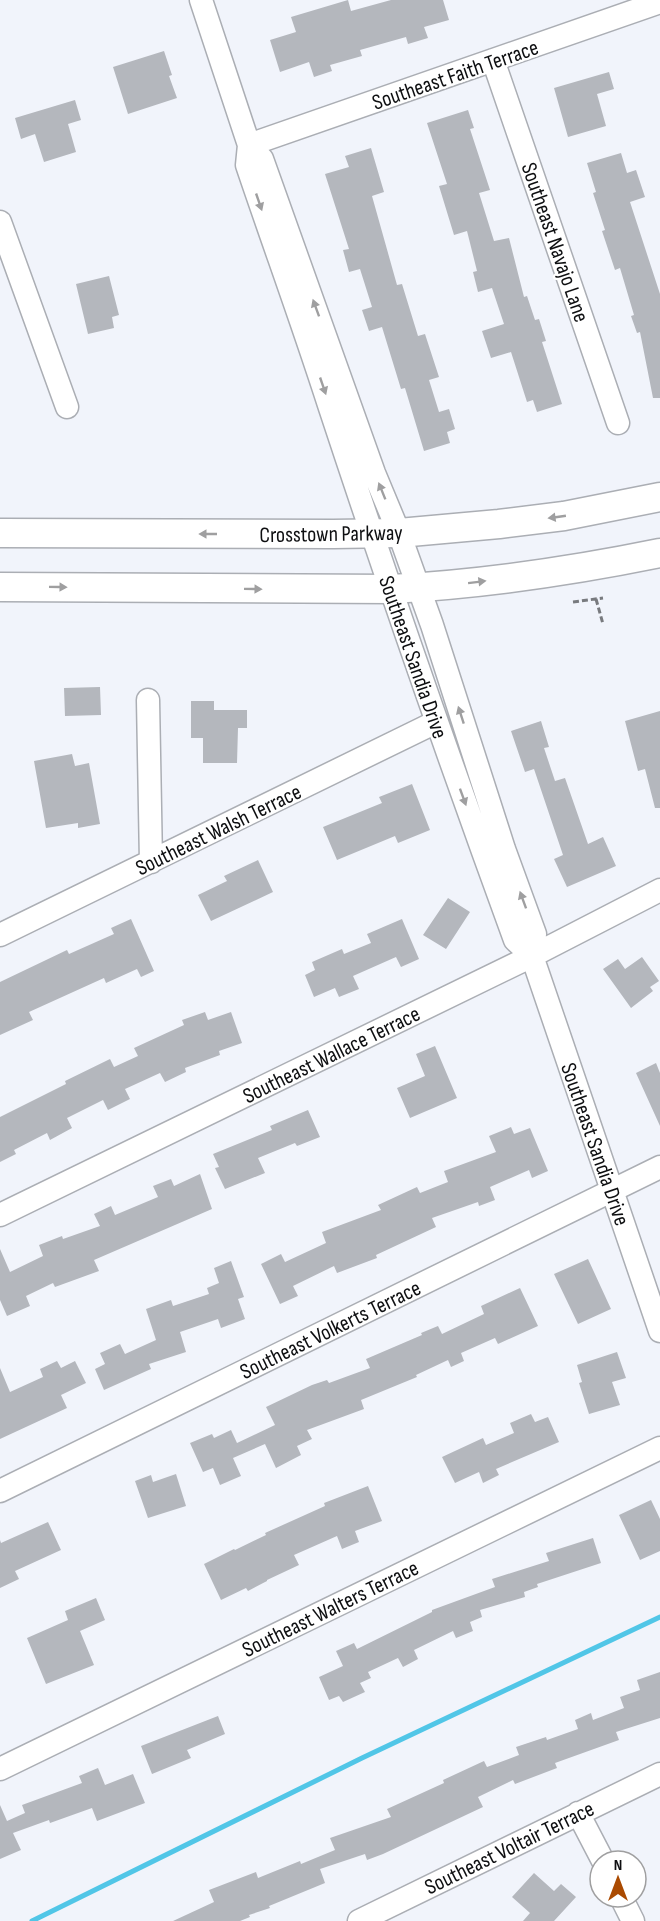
<svg xmlns="http://www.w3.org/2000/svg" width="660" height="1921" font-family="'Sofia Sans Condensed',sans-serif">
	<style>
		.lines { fill: none; stroke-linecap: round; stroke-linejoin: round }
		.stream { stroke: #51c6e7; stroke-width: 5 }
		.building { fill: #b4b7bd }
		.minor-casing { stroke: #abaeb4; stroke-width: 25 }
		.major-casing { stroke: #abaeb4; stroke-width: 31 }
		.path { stroke: #787a7e; stroke-width: 3; stroke-dasharray: 6 3; stroke-linecap: butt }
		.minor { stroke: #fff; stroke-width: 22 }
		.major { stroke: #fff; stroke-width: 28 }
		.oneway { fill: #9f9fa0 }
		.labels { text-anchor: middle; stroke-width: 4.5; stroke-linejoin: round; paint-order: stroke }
		.street-label { font-size: 22px; fill: #0e0f11; stroke: #fff }
	</style>
	<rect width="100%" height="100%" fill="#f1f4fb"/>
	<g class="lines">
		<path class="stream" d="M32,1921L362,1758L660,1617"/>
	</g>
	<path class="building" d="M348,0L351,11L391,0H443L449,20L424,27L428,38L408,44L406,37L360,50L362,56L330,65L332,71L314,77L309,62L280,72L270,40L296,32L291,17Z
		M164,51L172,75L169,76L177,98L128,114L113,67Z
		M609,72L614,89L597,94L606,126L568,137L554,88Z
		M75,100L81,120L68,124L76,152L44,162L35,134L21,139L15,118Z
		M468,110L474,128L470,129L490,190L479,193L494,241L509,238L524,297L527,296L535,320L539,319L546,341L542,342L562,404L537,412L533,400L527,402L511,352L491,358L482,331L504,324L492,288L478,292L473,272L477,271L467,231L454,235L439,186L447,184L427,123Z
		M371,148L384,192L372,196L397,285L402,284L418,336L425,334L439,377L429,380L439,412L449,409L455,429L447,432L450,443L424,451L405,388L401,389L382,327L369,331L362,310L372,307L360,269L349,272L343,250L349,249L325,174L349,167L345,156Z
		M621,153L627,173L636,170L645,197L630,202L660,294V398H653L640,332L637,333L631,316L634,315L620,268L615,270L602,231L605,230L593,193L596,192L587,163Z
		M109,276L119,315L112,317L114,328L88,334L76,284Z
		M100,687L101,715L65,716L64,688Z
		M191,701H214V710H247V728H238L237,763H203V738H191Z
		M660,711V808H655L645,769L638,771L625,721Z
		M541,721L549,747L544,748L555,781L565,778L588,844L603,837L616,866L567,887L554,859L563,855L534,769L525,772L511,731Z
		M72,754L75,766L89,763L100,824L78,828V823L46,828L34,761Z
		M412,784L430,830L398,843L395,836L337,860L323,827L382,803L379,797Z
		M258,860L273,892L211,921L198,895L227,881L224,876Z
		M448,898L470,912L446,949L423,935Z
		M131,919L154,971L141,977L137,969L106,983L104,978L29,1012L33,1020L0,1035V982L67,950L69,954L114,934L111,928Z
		M402,919L419,959L401,967L396,957L353,976L359,989L339,997L335,988L314,997L305,975L315,970L312,962L342,949L344,954L371,943L367,934Z
		M642,957L659,981L650,987L653,991L631,1008L603,969L618,959L625,969Z
		M205,1012L208,1020L231,1012L242,1043L219,1051L220,1055L185,1068L186,1072L165,1082L160,1073L125,1089L130,1099L108,1110L103,1100L67,1118L72,1128L50,1140L47,1133L14,1150L16,1154L0,1162V1117L66,1084L65,1081L110,1059L114,1067L138,1056L134,1048L184,1025L182,1020Z
		M435,1046L457,1098L410,1118L397,1088L425,1076L416,1054Z
		M656,1063L660,1073V1126L636,1073Z
		M308,1110L320,1137L297,1146L295,1143L258,1158L265,1173L225,1189L215,1168L219,1167L213,1154L272,1130L270,1126Z
		M511,1127L514,1134L530,1128L548,1171L532,1178L529,1170L490,1187L495,1200L479,1206L478,1202L432,1218L436,1227L376,1255L377,1258L337,1273L334,1266L293,1286L298,1296L280,1304L261,1264L281,1254L285,1262L326,1243L322,1232L381,1210L378,1205L417,1187L420,1193L448,1182L444,1171L496,1152L489,1136Z
		M200,1174L212,1209L94,1260L99,1271L55,1287L53,1283L26,1296L30,1306L7,1316L0,1300V1249L10,1272L43,1256L39,1245L62,1236L63,1239L100,1226L94,1214L111,1206L115,1215L158,1197L153,1186L171,1179L174,1186Z
		M588,1259L611,1309L578,1324L554,1274Z
		M231,1261L244,1297L238,1299L245,1319L221,1328L218,1319L180,1332L186,1352L149,1364L151,1369L104,1390L95,1369L105,1364L100,1353L120,1344L125,1354L156,1340L146,1309L171,1300L173,1306L209,1294L207,1288L219,1283L214,1268Z
		M520,1288L538,1326L498,1344L495,1338L461,1353L464,1361L451,1367L448,1360L416,1375L417,1377L361,1400L364,1409L307,1430L312,1439L297,1446L301,1455L276,1468L265,1444L233,1458L241,1476L220,1485L213,1468L203,1472L190,1443L212,1434L214,1438L231,1430L237,1443L275,1425L266,1407L312,1385L327,1380L329,1383L370,1368L366,1359L422,1335L421,1333L438,1326L442,1334L484,1314L481,1306Z
		M617,1352L626,1378L612,1382L620,1405L589,1414L579,1383L582,1382L577,1365Z
		M57,1361L61,1368L75,1361L86,1383L61,1395L67,1408L0,1439V1368L10,1392L43,1377L40,1369Z
		M531,1414L535,1422L548,1417L559,1442L496,1469L499,1475L483,1483L479,1472L455,1483L442,1457L483,1438L486,1445L514,1433L510,1423Z
		M176,1474L186,1506L148,1518L135,1481L151,1475L153,1482Z
		M368,1486L382,1521L355,1531L359,1542L342,1549L337,1536L294,1555L299,1565L267,1580V1581L248,1591L246,1588L221,1600L204,1564L234,1549L235,1550L266,1535L265,1533L325,1506L324,1503Z
		M651,1500L660,1519V1551L640,1560L619,1515Z
		M48,1522L61,1550L15,1571L19,1579L0,1588V1540L1,1543Z
		M593,1538L601,1563L537,1584L538,1587L524,1592L525,1597L480,1610L482,1617L470,1622L473,1631L456,1638L453,1631L414,1650L418,1659L403,1667L398,1658L368,1672L371,1678L360,1683L365,1692L343,1702L339,1696L329,1700L319,1677L343,1666L336,1651L354,1643L357,1649L432,1612V1610L495,1587L492,1579L549,1561L546,1553Z
		M96,1598L105,1620L80,1631L94,1665L46,1684L27,1638L68,1620L65,1611Z
		M660,1672V1718L616,1732L619,1740L555,1763L557,1768L515,1784L513,1780L478,1797L483,1807L383,1854L367,1860L365,1854L320,1869L325,1883L269,1906L270,1908L249,1915L250,1917L240,1921H173L214,1902L209,1890L256,1872L258,1878L300,1861L301,1864L335,1850L330,1838L391,1817L387,1809L444,1783L443,1780L484,1761L487,1767L519,1755L516,1747L546,1737L547,1740L578,1729L575,1720L591,1713L593,1720L624,1708L620,1697L640,1690L637,1680Z
		M218,1716L225,1734L187,1750L191,1758L152,1774L141,1746Z
		M98,1768L105,1785L133,1774L145,1803L97,1821L92,1808L50,1823L49,1820L13,1833L21,1850L0,1859V1805L7,1821L25,1813L22,1805L82,1783L79,1776Z
		M534,1873L554,1891L561,1884L576,1897L554,1921H523L530,1913L512,1897Z"/>
	<g class="lines">
		<g class="minor-casing">
			<path id="minor" d="M201,0L249,145L262,159L374,473L399,533L432,625L504,849L535,934L532,956L660,1331
				M493,60L618,423
				M249,145L247,165C274,245 303,324 329,405C388,584 450,762 515,940L532,956
				M249,145L660,2
				M0,222L67,407
				M148,700L151,862
				M0,935L436,722
				M0,1215L532,956L660,890
				M0,1491L660,1167
				M0,1769L660,1448
				M578,1813L603,1861
				M621,1897L633,1921
				M359,1921L660,1774"/>
		</g>
		<g class="major-casing">
			<path id="major" d="M0,533L333,534L399,533L499,524L564,516L660,497
				M0,587L392,589C482,584 572,571 660,553"/>
		</g>
		<path class="path" d="M596,599L603,624
			M573,602L603,598"/>
		<use href="#minor" class="minor"/>
		<use href="#major" class="major"/>
	</g>
	<defs><path id="oneway-solid" d="M-6-.8H1V-3.2L6.5 0L1 3.2V.8H-6Z" transform="scale(1.5)"/></defs>
	<g class="oneway">
		<use href="#oneway-solid" transform="translate(259 202) rotate(71)"/>
		<use href="#oneway-solid" transform="translate(316 308) rotate(-110)"/>
		<use href="#oneway-solid" transform="translate(323 386) rotate(71)"/>
		<use href="#oneway-solid" transform="translate(382 491) rotate(-112)"/>
		<use href="#oneway-solid" transform="translate(557 517) rotate(172)"/>
		<use href="#oneway-solid" transform="translate(208 534) rotate(-180)"/>
		<use href="#oneway-solid" transform="translate(477 582) rotate(-7)"/>
		<use href="#oneway-solid" transform="translate(58 587) rotate(1)"/>
		<use href="#oneway-solid" transform="translate(253 589) rotate(1)"/>
		<use href="#oneway-solid" transform="translate(461 715) rotate(-108)"/>
		<use href="#oneway-solid" transform="translate(463 797) rotate(70)"/>
		<use href="#oneway-solid" transform="translate(523 900) rotate(-110)"/>
	</g>
	<g class="labels">
		<g class="street-label">
			<text transform="translate(455 74) rotate(-19)" y="8">Southeast Faith Terrace</text>
			<text transform="translate(556 242) rotate(71)" y="8">Southeast Navajo Lane</text>
			<text transform="translate(331 533) rotate(-1)" y="8">Crosstown Parkway</text>
			<text transform="translate(414 657) rotate(71)" y="8">Southeast Sandia Drive</text>
			<text transform="translate(218 829) rotate(-26)" y="8">Southeast Walsh Terrace</text>
			<text transform="translate(331 1054) rotate(-26)" y="8">Southeast Wallace Terrace</text>
			<text transform="translate(596 1144) rotate(71)" y="8">Southeast Sandia Drive</text>
			<text transform="translate(330 1329) rotate(-26)" y="8">Southeast Volkerts Terrace</text>
			<text transform="translate(330 1608) rotate(-26)" y="8">Southeast Walters Terrace</text>
			<text transform="translate(509 1847) rotate(-26)" y="8">Southeast Voltair Terrace</text>
		</g>
	</g>
	<g transform="translate(618 1879)"><circle r="28" fill="#ffffff" stroke="#9f9fa0" stroke-width="1.5"/>
	<path d="M0-4.5L10 22L0 15L-10 22Z" fill="#aa4a01"/>
	<text y="-9" font-size="16" font-weight="bold" text-anchor="middle" fill="#0e0f11">N</text>
	</g>
</svg>
